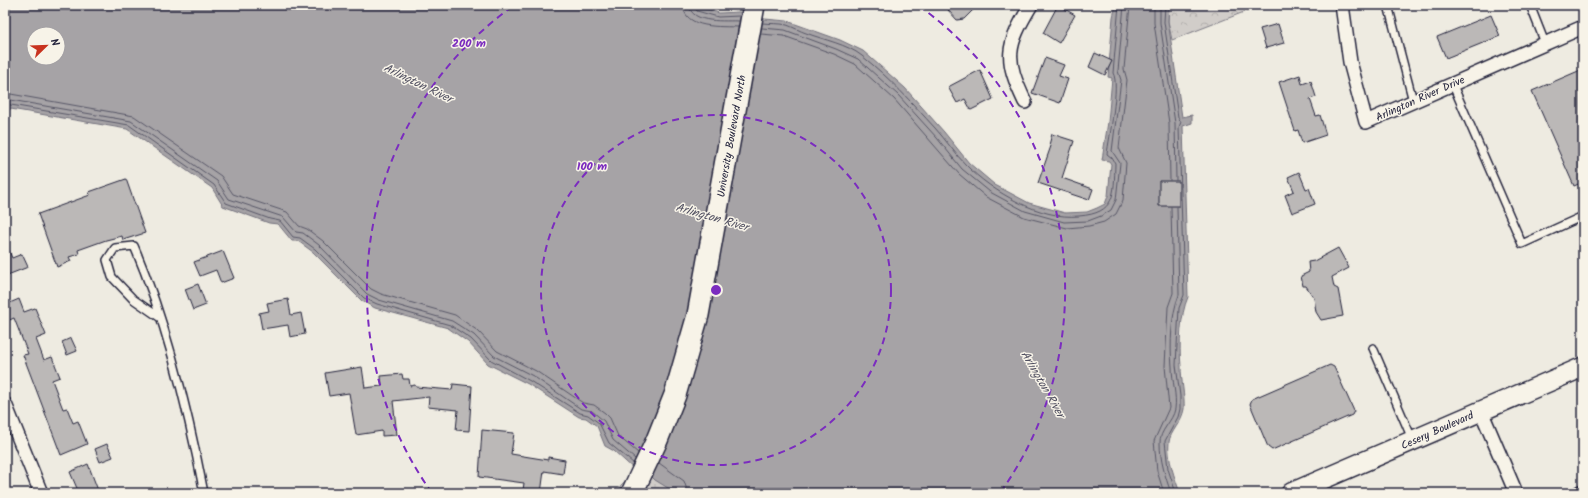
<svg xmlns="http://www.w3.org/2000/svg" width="1588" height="498" font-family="Kalam,sans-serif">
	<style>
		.forest { fill: url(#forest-crowns); stroke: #7a7882 }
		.wetland { fill: url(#wetland-marsh); stroke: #7a7882 }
		.water { fill: #a6a3a6; stroke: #716f7b; fill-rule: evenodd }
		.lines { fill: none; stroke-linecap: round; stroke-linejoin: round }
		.shore { stroke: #575666; stroke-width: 1 }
		.building { fill: #bbb8b7; stroke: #22223b }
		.lane-casing { stroke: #22223b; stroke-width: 10 }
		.street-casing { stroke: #22223b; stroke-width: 16 }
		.secondary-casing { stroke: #22223b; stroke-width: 22 }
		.primary-casing { stroke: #22223b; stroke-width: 24 }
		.lane { stroke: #f7f3e8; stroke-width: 7 }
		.street { stroke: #f7f3e8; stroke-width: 13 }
		.secondary { stroke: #f7f3e8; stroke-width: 19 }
		.primary { stroke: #f7f3e8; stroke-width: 21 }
		.ring { fill: none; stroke: #7b2cbf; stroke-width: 2; stroke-dasharray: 7 5 }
		.labels { text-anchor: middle; stroke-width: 3; stroke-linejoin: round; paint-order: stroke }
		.street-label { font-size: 11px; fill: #22223b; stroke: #f7f3e8 }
		.water-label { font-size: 12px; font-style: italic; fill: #504f60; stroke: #f7f3e8 }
		.centre { fill: #7b2cbf; stroke: #f7f3e8; stroke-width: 2 }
		.ring-label { font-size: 12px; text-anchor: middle; font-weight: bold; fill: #7b2cbf; stroke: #f7f3e8; stroke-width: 3; stroke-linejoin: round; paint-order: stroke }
	</style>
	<defs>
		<pattern id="forest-crowns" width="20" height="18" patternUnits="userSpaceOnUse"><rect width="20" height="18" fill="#d1cdc9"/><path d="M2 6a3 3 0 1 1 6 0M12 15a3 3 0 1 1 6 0" fill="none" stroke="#b3b0ae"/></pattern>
		<pattern id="wetland-marsh" width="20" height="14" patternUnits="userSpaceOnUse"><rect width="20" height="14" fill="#d1cdc9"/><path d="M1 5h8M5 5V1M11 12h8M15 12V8" fill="none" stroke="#b3b0ae"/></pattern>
	</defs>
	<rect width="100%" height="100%" fill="#eeebe1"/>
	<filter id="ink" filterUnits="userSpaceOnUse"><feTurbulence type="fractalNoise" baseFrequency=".025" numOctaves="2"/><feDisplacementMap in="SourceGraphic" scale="8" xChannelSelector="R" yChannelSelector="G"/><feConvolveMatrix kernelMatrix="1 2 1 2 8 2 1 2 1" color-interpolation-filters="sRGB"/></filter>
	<g filter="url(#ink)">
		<path class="forest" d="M1169,5H1262L1172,40L1168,21Z"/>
		<path class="wetland" d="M636,471L651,476L676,493H638L619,487Z"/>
		<path class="water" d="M5,5H693L719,13L739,12L765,19L787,21L840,40L863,51L905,88L944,132L969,163L995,185L1029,203L1065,213L1087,212L1097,208L1105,204L1108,196L1111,164L1109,161L1102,160L1108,122L1112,78L1108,77L1113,17L1116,5H1169L1168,21L1182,117L1192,115V123L1183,126L1188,297C1180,315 1179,346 1181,366C1181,381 1185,395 1184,409C1182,422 1170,432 1169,442C1167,459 1175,478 1180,493H676L655,480L651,476L636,471L614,451L605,446L597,426L586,418L579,417L528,384L488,364L468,342L448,328L375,308L362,301L313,252L298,241H292L278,224L269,223L223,206L212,188L127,129L5,108ZM34,34H58V58H34Z"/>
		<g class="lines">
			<path class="shore" d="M683,5C684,30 722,26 738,27
				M689,5C691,25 727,20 739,21
				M694,5L697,11L718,17L740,16
				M1154,5V23L1169,123L1170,180
				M1160,5V23L1175,123L1176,180
				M1165,5L1164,22L1178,117L1181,122L1179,127L1184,295L1179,308L1176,365L1180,396V409L1178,417L1165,441L1168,469L1176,493
				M762,23C770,24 779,23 787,25C793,27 800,31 806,33C824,40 847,44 862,56C889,77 912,103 935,128C946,140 955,154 966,165C992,192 1041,220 1079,216C1116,213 1114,195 1115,163L1112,158L1107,154C1109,139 1120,84 1113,73L1119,5
				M762,28L785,30L836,49L858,59L898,95L937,138L962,169L990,192L1025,211L1064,222L1088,221L1101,216L1111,210L1116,200L1120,163L1112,151L1121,80L1118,71L1124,5
				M761,34L784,36L834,54L855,64L894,99L959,174L986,197L1024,217L1067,228L1089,226L1104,222L1116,214L1123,200L1126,163L1119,148L1127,80L1124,69L1130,5
				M5,93L134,116L221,176L233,194L287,212L299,226L307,229L323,241L371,289L381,294L455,315L478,331L497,351L536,371L583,403L594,405L605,413L610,418L618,436L638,453
				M5,99L131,121L217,181L229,199L283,217L296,232L303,233L319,245L367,294L379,300L452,321L474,335L494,356L533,376L581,409L592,411L604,421L613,440L635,459
				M5,104L129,125L214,185L226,203L270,219L280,221L293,237L300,238L315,249L364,298L377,304L450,325L471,339L491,360L530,381L580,413L588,415L599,423L609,443L633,463
				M659,463L684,481L688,493
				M1164,493L1157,471L1154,441L1169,408L1165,366L1168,307L1173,293L1171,207
				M1171,493C1165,476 1160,460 1160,443C1159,431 1173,421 1175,409C1177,395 1172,381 1172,367C1170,345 1171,314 1179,295L1177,207"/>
		</g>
		<path class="building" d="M954,5H978L964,19L957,20L948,10Z
			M1058,5L1075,15L1059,43L1043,33Z
			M1491,15L1500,36L1446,58L1437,37Z
			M1278,24L1284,43L1266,48L1260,29Z
			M1095,53L1112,61L1105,75L1089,67Z
			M1045,58L1064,65L1059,76L1068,79L1060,103L1032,93Z
			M1583,69V182L1574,186L1532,91Z
			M980,70L993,99L971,110L965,99L957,103L948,87Z
			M1300,75L1302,84L1311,81L1316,97L1310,99L1316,116L1320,115L1326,135L1302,143L1298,130L1295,131L1279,82Z
			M1052,134L1074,141L1062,178L1093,189L1089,200L1038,183L1051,146L1049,145Z
			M1299,172L1306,189L1309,188L1315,204L1292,213L1285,195L1294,191L1288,177Z
			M126,179L145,233L123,240L122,236L106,240L78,250L79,254L69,257L71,261L57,267L38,214L90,195L89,192Z
			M1159,181H1179V206H1159Z
			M5,241L12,258L22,254L28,267L5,276Z
			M1338,248L1349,268L1332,277L1334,287L1338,289L1343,316L1321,320L1316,312L1314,298L1306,286H1303L1301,276L1309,272L1308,262L1314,261Z
			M223,251L234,278L221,283L216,270L200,276L194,262Z
			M198,284L206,305L193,310L185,289Z
			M19,299L24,312L35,308L46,335L36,339L44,360L52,357L60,377L52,380L63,409L67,408L73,423L78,421L87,444L61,455L23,355L28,354L14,318L5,322V305Z
			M288,299L291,315L301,313L305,334L290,337L288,325L262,329L259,313L269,311L267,303Z
			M71,338L77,351L67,355L62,342Z
			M1330,365L1334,367L1354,411L1352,415L1272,450L1268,447L1250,404L1252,399Z
			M362,367L365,388L382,386L381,376L402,374L403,379H409L410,386L415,385L416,387L452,390L453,384L472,386L469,431L456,430L458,410L428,407L429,397L393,401L397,435L382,436V431L356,435L349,393L329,396L325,373Z
			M482,430L514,433L511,454L548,460V457L565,460L563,474L544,471L541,493L523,490L524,483L479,477Z
			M107,444L113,457L100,462L95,449Z
			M88,464L99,493H79L70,472Z"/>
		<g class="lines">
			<g class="lane-casing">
				<path id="lane" d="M1388,5L1413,101
					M1530,5L1545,43
					M1452,83L1522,244L1583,216
					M159,317L133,299L112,277L107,260L115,248L134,246C167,323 188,410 204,493
					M1373,348L1413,441"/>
			</g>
			<g class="street-casing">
				<path id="street" d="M1342,5L1350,62L1366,122L1583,27
					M1025,102C1004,58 1006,47 1031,5
					M5,404L41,493
					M1481,411L1516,493
					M1579,493L1583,491"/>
			</g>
			<g class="secondary-casing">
				<path id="secondary" d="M1291,493L1583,367"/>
			</g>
			<g class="primary-casing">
				<path id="primary" d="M632,493L657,440L675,395L698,315L754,5"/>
			</g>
			<use href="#lane" class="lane"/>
			<use href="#street" class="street"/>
			<use href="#secondary" class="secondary"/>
			<use href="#primary" class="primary"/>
		</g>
	</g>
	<g class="ring">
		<circle cx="716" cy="290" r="175"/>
		<path d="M432 493A349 349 0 0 1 513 6M919 6A349 349 0 0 1 1000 493"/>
	</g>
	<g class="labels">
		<g class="street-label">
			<text transform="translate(1420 98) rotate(-24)" y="4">Arlington River Drive</text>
			<text transform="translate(731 136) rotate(-80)" y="4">University Boulevard North</text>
			<text transform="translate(1437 430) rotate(-24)" y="4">Cesery Boulevard</text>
		</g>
		<g class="water-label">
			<text transform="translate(418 83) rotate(26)" y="4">Arlington River</text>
			<text transform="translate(712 217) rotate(16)" y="4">Arlington River</text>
			<text transform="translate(1043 384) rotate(60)" y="4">Arlington River</text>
		</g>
	</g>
	<circle cx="716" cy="290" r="6" class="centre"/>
	<g class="ring-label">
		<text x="469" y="47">200 m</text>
		<text x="592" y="170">100 m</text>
	</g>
	<rect width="1588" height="498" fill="none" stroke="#f7f3e8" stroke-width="20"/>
	<rect x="10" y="10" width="1568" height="478" fill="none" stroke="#22223b" stroke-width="1.5" filter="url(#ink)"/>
	<g transform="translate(46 46) rotate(67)"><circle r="19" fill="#f7f3e8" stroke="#a29fa3"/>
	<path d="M0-3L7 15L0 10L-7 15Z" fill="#c8321e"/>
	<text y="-6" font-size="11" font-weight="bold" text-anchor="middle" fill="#22223b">N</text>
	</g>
</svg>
